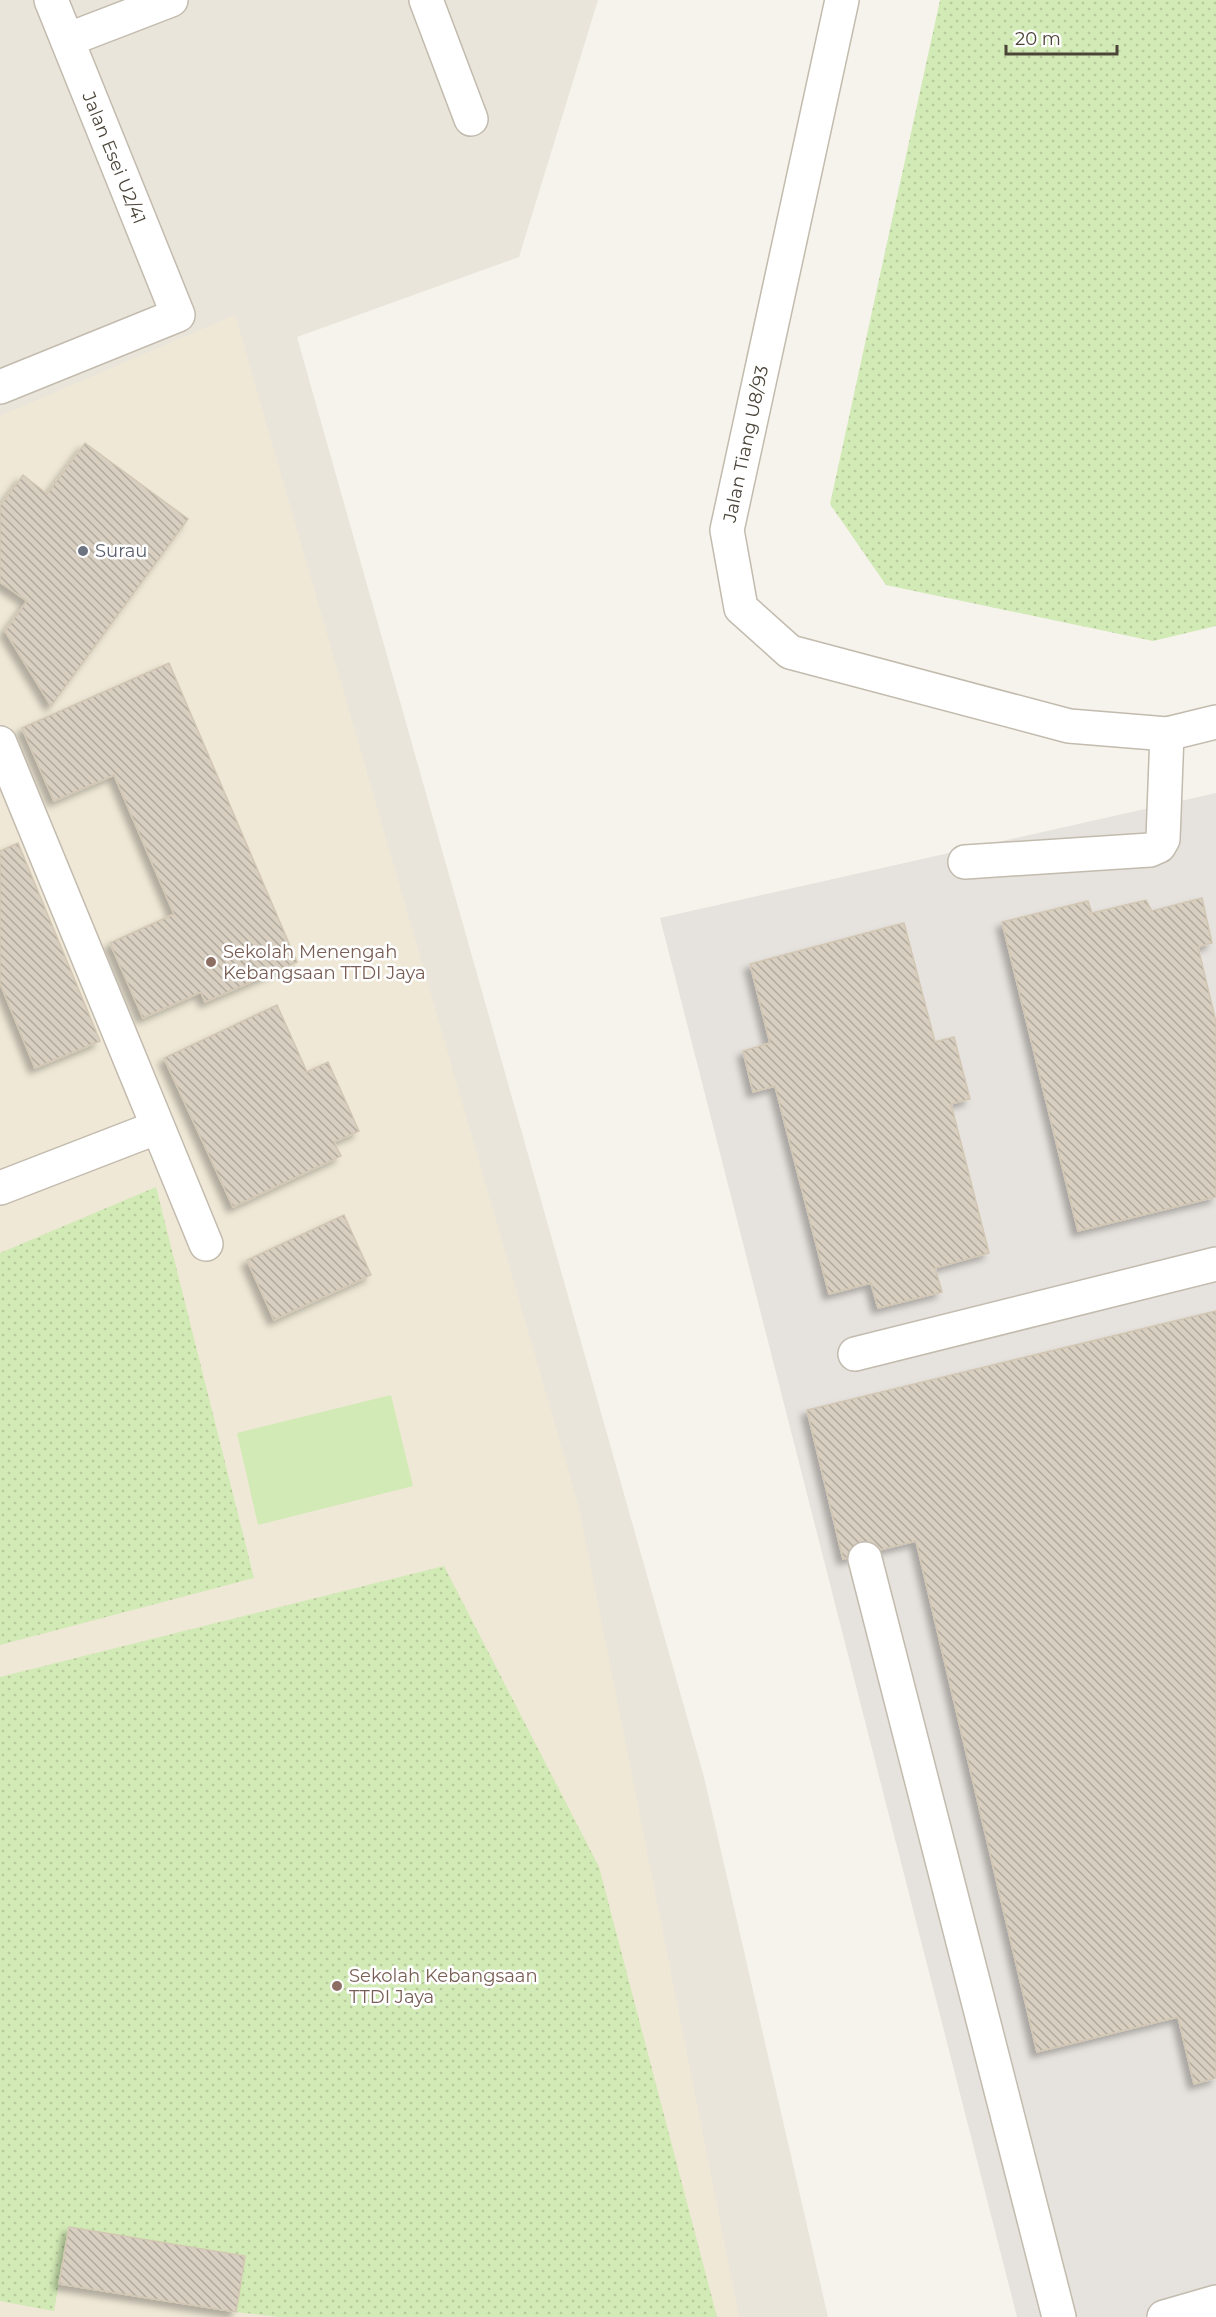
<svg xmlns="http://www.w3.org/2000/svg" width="1216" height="2317" font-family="Montserrat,sans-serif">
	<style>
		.residential { fill: #eae5da }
		.industrial { fill: #e6e2dd }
		.education { fill: #efe8d6 }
		.grass { fill: url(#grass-dots) }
		.park { fill: #d2eab5 }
		.building { fill: url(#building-back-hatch); stroke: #d3c7b4; stroke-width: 1.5; filter: url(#shadow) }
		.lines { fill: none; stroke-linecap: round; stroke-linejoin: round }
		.minor-casing { stroke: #c2bbae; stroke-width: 36 }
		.minor { stroke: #fff; stroke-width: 33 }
		.worship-dot { fill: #6b7280; stroke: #fff; stroke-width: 2 }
		.education-dot { fill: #8d6e63; stroke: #fff; stroke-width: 2 }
		.labels { text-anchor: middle; stroke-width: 5; stroke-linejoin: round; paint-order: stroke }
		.street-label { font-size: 18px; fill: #4b4439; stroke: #fff }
		.worship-label { font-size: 18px; fill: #5b616d; stroke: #fff; text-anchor: start }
		.education-label { font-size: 18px; fill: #785e54; stroke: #fff; text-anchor: start }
	</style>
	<defs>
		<pattern id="grass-dots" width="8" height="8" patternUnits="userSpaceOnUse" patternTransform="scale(1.5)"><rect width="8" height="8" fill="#d2eab5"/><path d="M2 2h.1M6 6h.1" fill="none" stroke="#b6ca9c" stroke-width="1.8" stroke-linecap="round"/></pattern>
		<pattern id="building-back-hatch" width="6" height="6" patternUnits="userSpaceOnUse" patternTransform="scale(1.5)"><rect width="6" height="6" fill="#d8cfc1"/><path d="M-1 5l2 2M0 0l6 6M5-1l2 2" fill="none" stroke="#b1aa9e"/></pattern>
		<filter id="shadow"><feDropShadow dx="-5.5" dy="5.5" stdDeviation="3" flood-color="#0004"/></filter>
	</defs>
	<rect width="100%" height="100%" fill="#f6f3ec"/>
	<path class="residential" d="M0,0H598L519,257L297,337L704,1777L828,2317H0Z"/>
	<path class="industrial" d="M1216,793V2317H1017L660,918Z"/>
	<path class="education" d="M235,315L579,1508L739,2317H0V416Z"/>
	<path class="grass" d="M940,0H1216V626L1153,641L886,585L830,504Z
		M156,1187L254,1578L0,1645V1253Z
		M444,1566L599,1867L717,2317H279L236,2312L245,2256L69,2227L54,2311L0,2301V1677Z"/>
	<path class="park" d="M391,1395L413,1486L258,1525L237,1433Z"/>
	<path class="building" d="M85,443L188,519L51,706L5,631L27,601L0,582V506L23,475L47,494Z
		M169,663L297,962L205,1002L201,992L143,1018L110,943L174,914L114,775L54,801L22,728Z
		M18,843L100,1041L35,1068L0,983V851Z
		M1202,898L1212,943L1198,947L1216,1022V1197L1078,1231L1002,922L1088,901L1092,913L1146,900L1152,911Z
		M904,923L935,1042L954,1037L970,1099L951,1104L989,1253L935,1268L942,1292L878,1308L871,1283L829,1294L775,1086L753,1092L743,1051L770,1043L750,964Z
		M277,1005L307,1072L328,1062L359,1131L334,1142L341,1156L233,1207L164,1058Z
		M344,1215L371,1275L274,1320L247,1260Z
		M1216,1311V2078L1194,2084L1178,2017L1037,2052L916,1541L843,1559L807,1410Z
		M69,2227L245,2256L236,2312L59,2284Z"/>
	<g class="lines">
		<g class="minor-casing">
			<path id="minor" d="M426,0L471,119
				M842,0L727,530L741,608L790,652L1069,726L1167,734L1216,722
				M67,40L171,0
				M0,387L178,315L51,0
				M0,743L158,1127
				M965,862L1150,850L1159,846L1163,839L1167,734
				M0,1188L158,1127L206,1244
				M855,1354L1216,1264
				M865,1559L1059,2317
				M1164,2317L1216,2302"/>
		</g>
		<use href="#minor" class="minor"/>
	</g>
	<circle class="worship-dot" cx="83" cy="551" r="6"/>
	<g class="education-dot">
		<circle cx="211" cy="962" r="6"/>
		<circle cx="337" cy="1986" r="6"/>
	</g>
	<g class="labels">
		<g class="street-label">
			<text transform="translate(114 158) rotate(68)" y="6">Jalan Esei U2/41</text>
			<text transform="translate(746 444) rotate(-78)" y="6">Jalan Tiang U8/93</text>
		</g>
		<g class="worship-label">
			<text x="95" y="557">Surau</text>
		</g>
		<g class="education-label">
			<text x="223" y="958">Sekolah Menengah<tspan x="223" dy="21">Kebangsaan TTDI Jaya</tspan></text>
			<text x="349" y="1982">Sekolah Kebangsaan<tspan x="349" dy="21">TTDI Jaya</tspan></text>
		</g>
	</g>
	<path d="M1006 45v9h111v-9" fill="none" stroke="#4b4439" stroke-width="3"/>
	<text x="1015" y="45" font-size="18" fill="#4b4439" stroke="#ffffff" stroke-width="4.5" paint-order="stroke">20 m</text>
</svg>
